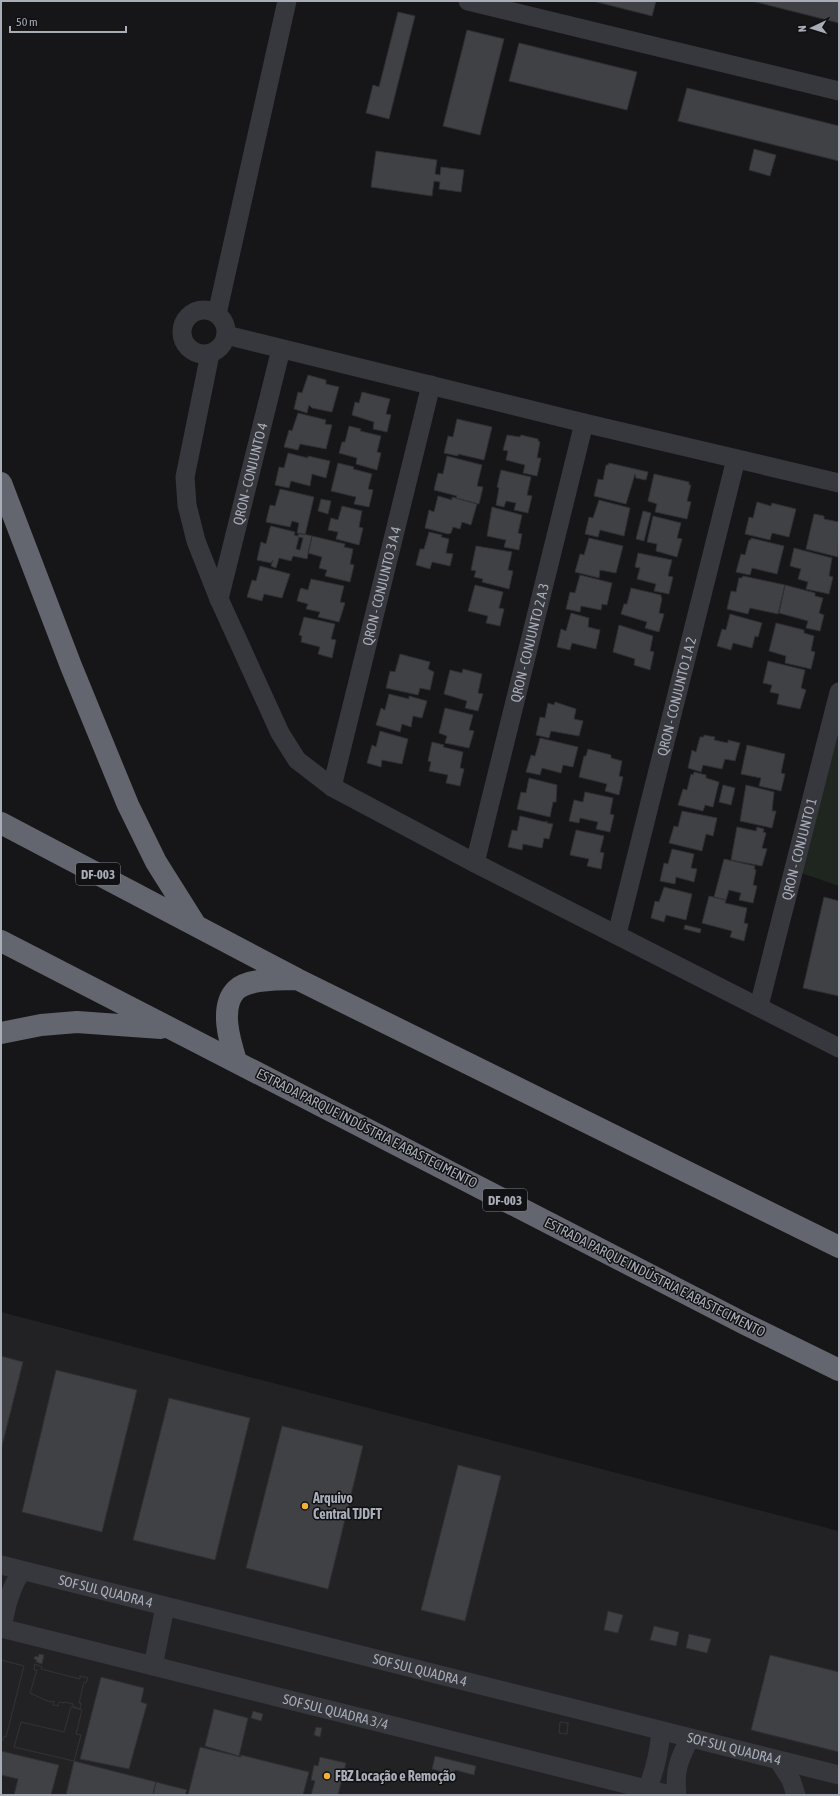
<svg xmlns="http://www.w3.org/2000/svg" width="840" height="1796" font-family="'Asap Condensed',sans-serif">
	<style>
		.built { fill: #222225 }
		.green { fill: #1e261f }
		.building { fill: #404145; stroke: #303034; fill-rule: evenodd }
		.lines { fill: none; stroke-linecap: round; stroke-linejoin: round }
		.minor { stroke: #37383d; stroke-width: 19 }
		.highway { stroke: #63666e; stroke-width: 22 }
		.poi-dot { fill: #f2b134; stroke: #111113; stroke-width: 1.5 }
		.labels { text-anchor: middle; stroke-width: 3; stroke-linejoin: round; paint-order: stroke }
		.shield { fill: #111113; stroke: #7b7e86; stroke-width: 1 }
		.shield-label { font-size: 13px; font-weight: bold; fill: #a8adb8 }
		.street-label { font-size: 14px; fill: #a8adb8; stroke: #111113 }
		.poi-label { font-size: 14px; font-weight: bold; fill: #a8adb8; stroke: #111113; text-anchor: start }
	</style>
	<rect width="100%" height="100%" fill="#161618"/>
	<path class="built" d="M1,1312L839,1531V1795H1Z"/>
	<path class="green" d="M839,727V886L798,872Z"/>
	<path class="building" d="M593,1H656L652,16Z
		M752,1H839V23Z
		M398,12L415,16L389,119L366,113L373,85L379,87Z
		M467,30L504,39L480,135L443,126Z
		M519,43L637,72L627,110L509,81Z
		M687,88L839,126V161L678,121Z
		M754,149L776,155L770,176L749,170Z
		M376,151L437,160L435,174L440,175L441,167L464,170L461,192L439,189L440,182L434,181L432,196L371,187Z
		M308,375L326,380V384L339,387L332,412L312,408L309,405L307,413L294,409L298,392L302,393Z
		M362,392L390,399L386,414L391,415L387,432L373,429L374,422L352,415L355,402L359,403Z
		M298,413L326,420L325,424L332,425L326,449L300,444L298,450L284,447L289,430L292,431Z
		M457,419L492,427L484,460L458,454V456L444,453L448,436L453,437Z
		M349,426L361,429L360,431L381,436L377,452L381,453L377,470L356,464L357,458L339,453L342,442H345Z
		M507,435L520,437L521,435L538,439V441L540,442L537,458H541L537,476L523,473L525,465L506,460L508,451L503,450Z
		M288,453L308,458V456L330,461L326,478L312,474L310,486L291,481L289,488L275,485L279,467L284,468Z
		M447,456L482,465L477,486L483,487L479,504L456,498L457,496L434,490L438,473L443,474Z
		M338,463L354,467L353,469L372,474L368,489L373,490L369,507L354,504L356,497L331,491Z
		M609,463L648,472L646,480L636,478L635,474L626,504L594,496L598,479L603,480L606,465H608Z
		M501,470L531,477L527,495L532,496L528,513L514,510L516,503L506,501L504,507L496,505L499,488L497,487Z
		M654,474L689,482V485H691L687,501L691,502L687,519L655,512L657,504L648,501Z
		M280,489L314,497L305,535L297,533L299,523L292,521L290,527L266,522L270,505L275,506Z
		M438,496L452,500V497L477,504L471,525L462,522L460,529L453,527L451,533L448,534L425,528L429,510L434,512Z
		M321,499L331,501L328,514L318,511Z
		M599,500L630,508L624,536L600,530L598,537L585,534L589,517L593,518Z
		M757,502L771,506L772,503L796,509L789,537L772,533L770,540L745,534L749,517L753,518Z
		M342,506L362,511L359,527L363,528L359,545L336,539L338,532L328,530L331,518L338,520Z
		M492,507L522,515L518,533L522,534L519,550L504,547L506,540L487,536Z
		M643,511L651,513L644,541L636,539Z
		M814,514L824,516V519L839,522L838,557L806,549Z
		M653,516L681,523L677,538L682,539L677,557L656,551L657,544L647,542Z
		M271,526L295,532L294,535L298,536L299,533L312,536L307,559L293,556L291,561L279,558L276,568L271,566L273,560L271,563L257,560L261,542L266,544L270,528ZM299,537L303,538L300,550L296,549Z
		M429,532L442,535L441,537L449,539L446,553L453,554L450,566L432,562L430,569L416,565L420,549H424Z
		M312,536L345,544L344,547L353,549L350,564L354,565L350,582L325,576L327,570L319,568L322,557L308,553Z
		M589,538L623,546L616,573L600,570L599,578L575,572L580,554L584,555Z
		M751,538L784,546L777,574L752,568L750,575L736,572L741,554L745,555L749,540H751Z
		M476,546L512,552L508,570L513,571L509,589L482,582L483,579L474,577L476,571L471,570Z
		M794,548L832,558L829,576L833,577L829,594L806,589L808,582L798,579L801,569L790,566Z
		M638,553L672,560L668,576L673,577L669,594L654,591L656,584L637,579L640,568L635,567Z
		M260,566L290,574L282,598L264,594L262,601L247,597L252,580L256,581Z
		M580,575L612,583L607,605L602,604L601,610L581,606L580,612L566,609L570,592L575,593Z
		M743,576L785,585L778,614L750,608L748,614L727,609L731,591L736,592L739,578H742Z
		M311,579L344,586L340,602L345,603L339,622L318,617L320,612L306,609L308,604L297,601L300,590L301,588L308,590Z
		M475,585L503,592L499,608L504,609L500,626L486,623L488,616L468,611Z
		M785,585L815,593V596L823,598L819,613L824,615L820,631L806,628L808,621L779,613Z
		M631,588L661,595V597L662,598L659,613L664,614L659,632L645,628L647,622L621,614L624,604H627Z
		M571,613L589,618L588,627L600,630L596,649L572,643L570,650L557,647L561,629L566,631Z
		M730,614L762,623L758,637L755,636L752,648L733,643L731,650L717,646L722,629L726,630Z
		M304,617L335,624L331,639L336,640L332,658L318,654L320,647L301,642L302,636L299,635Z
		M776,623L804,630V633L814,636L811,651L815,652L811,669L785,663L786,656L769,651Z
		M619,625L653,636L650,651L654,652L650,670L634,665L635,659L613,652Z
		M400,654L430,662L428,669L434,672L430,690L420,688L418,695L386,688L390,671L395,672Z
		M768,661L805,670L801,688L806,690L800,709L777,704L779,694L770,692L772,685L763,683Z
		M463,669L482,674L478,693L483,694L478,711L465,708L467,701L444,694L450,670L462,673Z
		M389,694L409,699V696L427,701L422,718L413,716L411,727L402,724L400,732L376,725L381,708L385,710Z
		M555,702L576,709L574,719L583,721L579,736L551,731L549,738L536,735L540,717L545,718L548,703L554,705Z
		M445,708L473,715L469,730L474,731L469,748L445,743L447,736L439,733Z
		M380,731L408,739L402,764L382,760L381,767L367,763L372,745L376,747Z
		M704,735L715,737L714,740L728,743V740L740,743L735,761L725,759L722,769L703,765L701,772L688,768L692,750L696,752L700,737H704Z
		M540,738L578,747L573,767L563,765L561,773L542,768L540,775L526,772L531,755L535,756Z
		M432,742L444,745L443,747L463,752L460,768L464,769L460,786L446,783L448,775L429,771L431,762L428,761Z
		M747,745L785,754L781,773L785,774L781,791L759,786L761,778L741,774Z
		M588,749L611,755V758L622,761L619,776L623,777L619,795L605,791L607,784L579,777L584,756H586Z
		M694,772L706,775V778L719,782L713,807L705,805L703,811L678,805L683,789L687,790L691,774L693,775Z
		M529,778L557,785L556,802H553L550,817L517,809L521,792L526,793Z
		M723,785L735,788L731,805L719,802Z
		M746,785L774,792L772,811H776L772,828L740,821Z
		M585,792L613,798L610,814L614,815L610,832L596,829L598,822L580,818L579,823L569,821L574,800L583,802Z
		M682,811L717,818L713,836L706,834L702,851L669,843L674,826L678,827Z
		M520,816L545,822L547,821V823L553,824L549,839L544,838L542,848L523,844L522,850L508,847L512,830L517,831Z
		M737,827L756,831L757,827L764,829L763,832L766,833L762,848L767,849L762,866L731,860Z
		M576,830L604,836L600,852L604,853L601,869L587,866L589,859L570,855Z
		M672,849L694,854L691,868L697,869L694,882L676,877L675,884L660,881L664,863L668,864Z
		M724,859L755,866L754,869L756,870L753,885L757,886L753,903L739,900L741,893L729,890L726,900L714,897Z
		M664,887L692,894L686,920L666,915L664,922L651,918L655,901L659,902Z
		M709,896L726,900L725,903L747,908L744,923L748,924L744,941L730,937L732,931L702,923Z
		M824,897L839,901V996L803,988Z
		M685,925L701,929L700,933L684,929Z
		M1,1356L23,1362L1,1450Z
		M56,1370L137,1390L102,1532L22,1512Z
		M169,1398L250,1418L215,1560L133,1540Z
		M282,1426L363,1446L328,1589L246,1568Z
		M458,1465L501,1476L465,1621L421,1610Z
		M608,1611L623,1615L618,1633L604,1630Z
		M654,1626L679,1632L676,1646L650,1640Z
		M689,1634L711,1639L707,1653L686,1648Z
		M39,1654L44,1655L42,1664L36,1662L37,1660L34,1659L35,1656L38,1657Z
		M770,1655L839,1672V1752L751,1730Z
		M1,1660L24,1666L6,1737L4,1736L1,1744Z
		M1,1660L24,1666L6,1737L4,1736L1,1744Z
		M35,1664L42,1667L41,1669L80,1679V1676L88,1678L86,1683L84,1682L79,1703H81L80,1709L73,1706V1704L64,1702V1703L59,1702L58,1706L53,1705L54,1701L51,1702L45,1700L30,1693L37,1670H34Z
		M35,1664L42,1667L41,1669L80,1679V1676L88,1678L86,1683L84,1682L79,1703H81L80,1709L73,1706V1704L64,1702V1703L59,1702L58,1706L53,1705L54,1701L51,1702L45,1700L30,1693L37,1670H34Z
		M101,1677L144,1688L141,1702L147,1704L129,1769L80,1759Z
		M71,1707L82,1710L76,1734L81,1735L74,1761L14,1747L21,1722L64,1732Z
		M71,1707L82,1710L76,1734L81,1735L74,1761L14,1747L21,1722L64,1732Z
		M214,1709L248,1718L239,1756L205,1746Z
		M253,1711L263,1714L261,1721L251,1718Z
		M560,1722L568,1723L567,1734L559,1733Z
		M560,1722L568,1723L567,1734L559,1733Z
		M316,1727L322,1728L320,1737L314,1735Z
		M200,1747L241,1757V1755L309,1772L303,1795H188Z
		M1,1751L59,1765L51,1795H14L18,1779L1,1775V1777Z
		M435,1756L476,1766L474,1775L455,1770L453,1775L432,1769Z
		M320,1757L346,1763L338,1795H311L315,1781L311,1780L314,1765L318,1766Z
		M74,1761L156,1782L153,1795H66Z
		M156,1782L187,1790L185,1795H153Z"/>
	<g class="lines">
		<g class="minor">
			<path d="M468,1L839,91"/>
			<circle cx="204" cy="332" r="22"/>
			<path d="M217,314L287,1"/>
			<path d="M226,335L584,423L839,483"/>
			<path d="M210,354L185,477L187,505L196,541L219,599L280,733L297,760L332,787L475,863L839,1048"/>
			<path id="s1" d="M219,599L281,349"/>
			<path id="s2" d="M332,787L431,385"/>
			<path id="s3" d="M475,863L584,423"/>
			<path id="s4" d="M617,934L736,459"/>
			<path id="s5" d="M759,1006L839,692"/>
			<path id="s6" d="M1,1565L839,1775"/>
			<path id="s7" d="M1,1628L670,1795"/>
			<path d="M2,1628C6,1607 10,1588 22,1571"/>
			<path d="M153,1666L165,1607"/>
			<path d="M779,1761L791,1780L796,1795"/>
			<path d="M647,1789C655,1771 659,1752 661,1732"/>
			<path d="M677,1795C674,1771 679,1759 690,1738"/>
		</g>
		<path class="highway" d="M1,483L71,666L128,805L156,862L195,924
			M1,823L297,979L839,1247
			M1,941L747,1325L839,1370
			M1,1033L41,1025L77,1022L161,1028
			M236,1061C230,1042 219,1007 236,990C248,978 280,980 296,979"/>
	</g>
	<g class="poi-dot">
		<circle cx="305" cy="1506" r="4"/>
		<circle cx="327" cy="1776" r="4"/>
	</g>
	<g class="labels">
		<g class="shield">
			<rect x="76" y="863" width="44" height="22" rx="3"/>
			<rect x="483" y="1189" width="44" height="22" rx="3"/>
		</g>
		<g class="shield-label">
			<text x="98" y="879">DF-003</text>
			<text x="505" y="1205">DF-003</text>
		</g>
		<g class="street-label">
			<text dy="5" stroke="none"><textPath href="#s1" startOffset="129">QRON - CONJUNTO 4</textPath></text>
			<text dy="5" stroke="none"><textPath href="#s2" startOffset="207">QRON - CONJUNTO 3 A 4</textPath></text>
			<text dy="5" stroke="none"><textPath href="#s3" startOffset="227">QRON - CONJUNTO 2 A 3</textPath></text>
			<text dy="5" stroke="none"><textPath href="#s4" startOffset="245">QRON - CONJUNTO 1 A 2</textPath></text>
			<text dy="5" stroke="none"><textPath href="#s5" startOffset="162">QRON - CONJUNTO 1</textPath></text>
			<text transform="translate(367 1128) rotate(27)" y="5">ESTRADA PARQUE INDÚSTRIA E ABASTECIMENTO</text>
			<text transform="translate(655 1277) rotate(27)" y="5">ESTRADA PARQUE INDÚSTRIA E ABASTECIMENTO</text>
			<text dy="5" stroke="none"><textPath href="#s6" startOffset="108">SOF SUL QUADRA 4</textPath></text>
			<text dy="5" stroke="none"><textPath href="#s6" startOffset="432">SOF SUL QUADRA 4</textPath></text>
			<text dy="5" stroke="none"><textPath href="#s7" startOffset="345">SOF SUL QUADRA 3/4</textPath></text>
			<text dy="5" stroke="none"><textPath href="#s6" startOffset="756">SOF SUL QUADRA 4</textPath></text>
		</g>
		<g class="poi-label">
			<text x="313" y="1503">Arquivo<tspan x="313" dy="16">Central TJDFT</tspan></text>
			<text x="335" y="1781">FBZ Locação e Remoção</text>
		</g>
	</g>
	<rect width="840" height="1796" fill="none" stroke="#a8adb8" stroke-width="4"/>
	<g transform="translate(812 28) rotate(266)" stroke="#111113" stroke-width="3" paint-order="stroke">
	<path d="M0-3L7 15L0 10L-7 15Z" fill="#a8adb8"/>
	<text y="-6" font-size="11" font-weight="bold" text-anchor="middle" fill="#a8adb8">N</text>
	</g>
	<path d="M10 26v6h116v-6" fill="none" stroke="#a8adb8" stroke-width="2"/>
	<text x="16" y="26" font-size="12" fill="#a8adb8" stroke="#111113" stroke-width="3" paint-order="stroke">50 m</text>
</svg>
